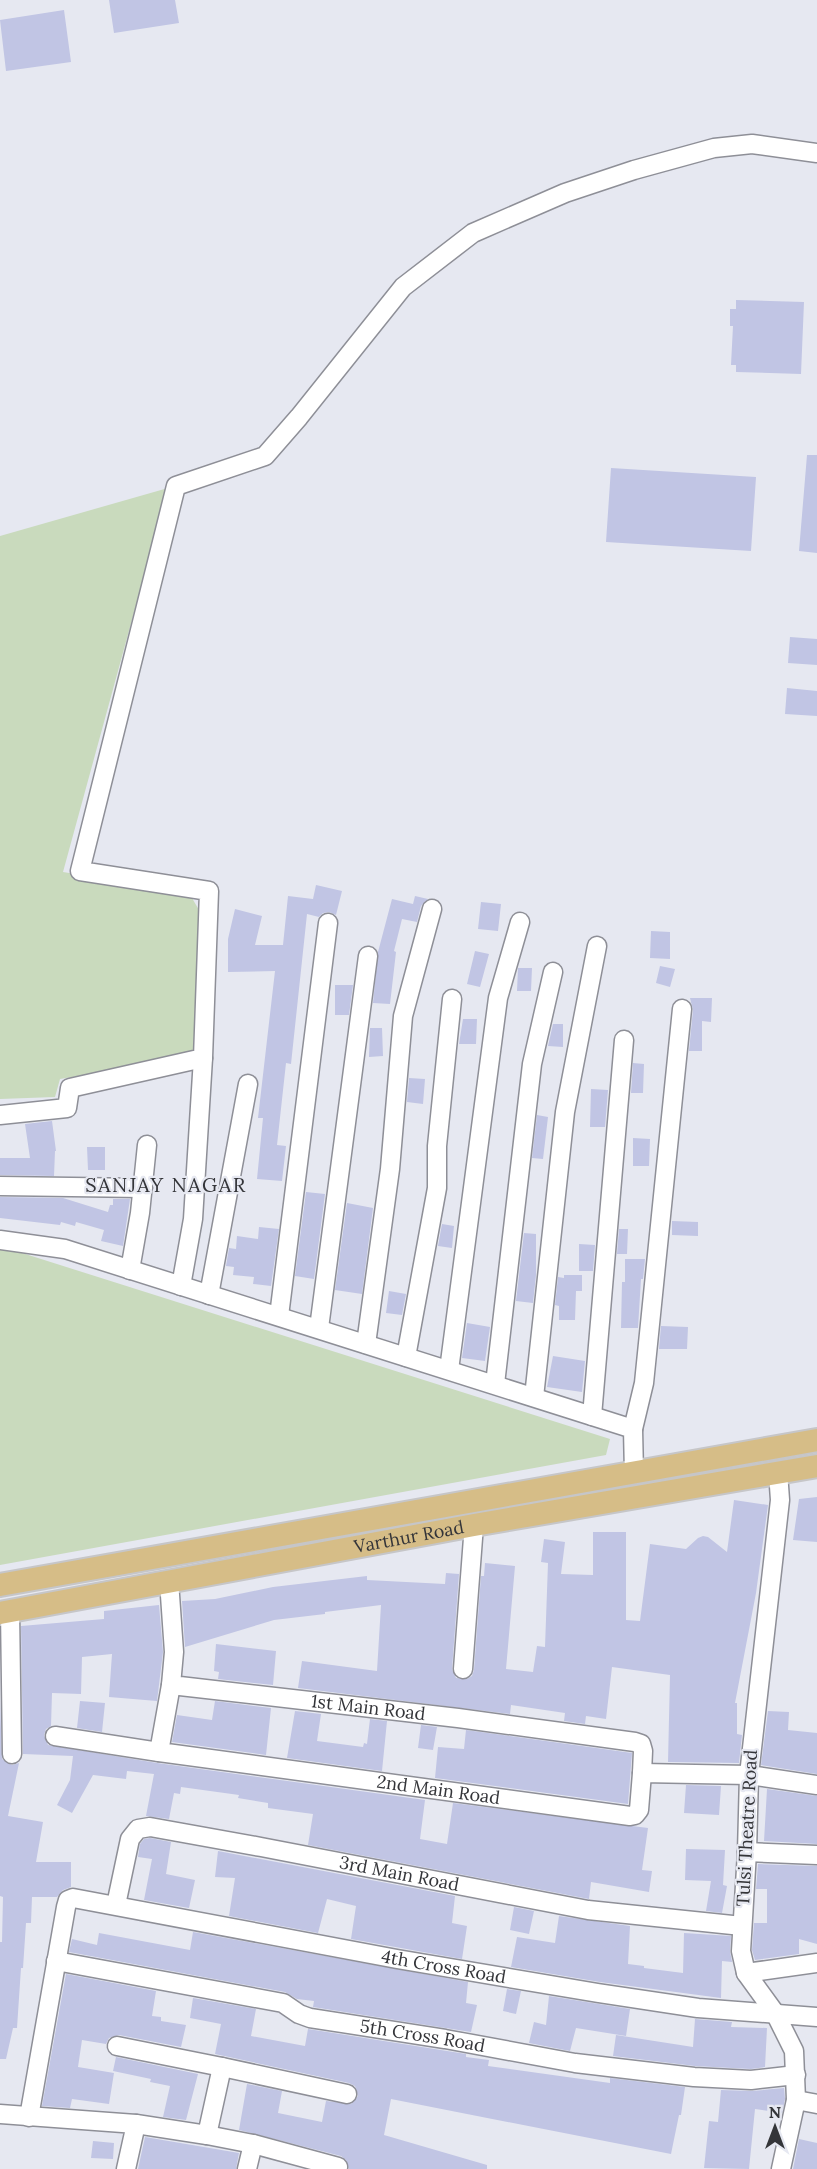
<svg xmlns="http://www.w3.org/2000/svg" width="817" height="2169" font-family="Lora,serif">
	<style>
		.green { fill: #c9dabd }
		.building { fill: #c1c5e4 }
		.lines { fill: none; stroke-linecap: round; stroke-linejoin: round }
		.minor-casing { stroke: #8e8f97; stroke-width: 21 }
		.major-casing { stroke: #c6c6c8; stroke-width: 26 }
		.minor { stroke: #fff; stroke-width: 18 }
		.major { stroke: #d6bd87; stroke-width: 22 }
		.labels { text-anchor: middle; stroke-width: 4.5; stroke-linejoin: round; paint-order: stroke }
		.street-label { font-size: 18px; fill: #343539; stroke: #e6e8f1 }
		.neighbourhood-label { font-size: 20px; letter-spacing: 1.5px; fill: #343539; stroke: #e6e8f1 }
	</style>
	<rect width="100%" height="100%" fill="#e6e8f1"/>
	<path class="green" d="M168,488L63,872L189,893L202,915L197,1056L60,1079L55,1097L0,1099V536Z
		M0,1246L610,1439L606,1455L0,1565Z"/>
	<path class="building" d="M109,0H175L179,23L114,33Z
		M64,10L71,62L6,71L0,20Z
		M736,300L804,302L801,374L736,372V365H731L733,326H730V309H736Z
		M807,455H817V553L799,551Z
		M611,468L756,477L751,551L606,542Z
		M790,637L817,639V665L788,663Z
		M787,688L817,691V716L785,714Z
		M316,885L342,891L336,915L329,912L323,913L319,917L307,914L291,1064L286,1063L277,1145L286,1146L282,1181L257,1179L263,1118H258L275,971L228,972V939L235,909L262,916L255,945H283L288,896L313,899Z
		M415,896L428,899L421,906L417,922L402,919L394,951L396,952L390,1004L373,1003L378,952L392,899L413,904Z
		M481,902L501,904L498,931L478,929Z
		M651,931L670,932V959L650,958Z
		M475,951L489,954L480,987L467,984Z
		M660,966L675,969L670,987L656,983Z
		M518,968H532L531,991H517Z
		M335,985H353L349,1015H335Z
		M690,998H712L711,1022L702,1021V1051H689L693,1010Z
		M463,1019H477L476,1044H459Z
		M553,1024H563V1047L548,1046Z
		M370,1028H382L383,1056L369,1057Z
		M633,1063L644,1064L643,1093H631Z
		M409,1078L425,1079L423,1104L407,1102Z
		M591,1089L608,1090L605,1127H590Z
		M537,1115L548,1117L543,1159L532,1158Z
		M52,1121L56,1151H55L54,1176L0,1175V1158H30L25,1124Z
		M633,1138L650,1139L649,1166H633Z
		M87,1147H105V1170H88Z
		M306,1192L325,1194L314,1279L295,1276Z
		M0,1197L63,1198L108,1212L110,1205H113V1199H130L123,1246L101,1241L104,1230L76,1222L75,1226L61,1222L60,1225L0,1218Z
		M347,1203L373,1208L362,1294L335,1290Z
		M672,1221L698,1222V1236L672,1235Z
		M442,1224L454,1226L452,1248L438,1246Z
		M259,1227L279,1229L271,1286L253,1284L254,1277L233,1275L234,1267L226,1266L229,1248L236,1249L237,1236L258,1239Z
		M619,1229H628L627,1254H617Z
		M524,1233L536,1234V1275L533,1303L516,1301Z
		M579,1244L595,1245L593,1271H579Z
		M625,1259H645L643,1279H641L638,1328H621L622,1282H625Z
		M564,1275H582V1291H576L575,1320H559V1306L555,1305L558,1277L564,1278Z
		M389,1291L406,1294L402,1315L386,1313Z
		M467,1323L490,1327L485,1361L462,1358Z
		M661,1326L688,1327L687,1349H659Z
		M553,1356L585,1361L582,1392L547,1387Z
		M817,1497V1542L793,1540L799,1499Z
		M734,1500L768,1505L756,1593L735,1703H737V1734L742,1735L739,1763L668,1762L670,1675L612,1667L606,1719L586,1716L585,1724L564,1721L565,1713L511,1705L510,1714L298,1688L302,1661L377,1671L381,1605L325,1612V1614L274,1620L185,1647L182,1601L215,1599L273,1587L367,1576V1580L445,1584L446,1573L459,1574L452,1669L456,1678L467,1679L472,1676L474,1670L481,1576H484L485,1563L515,1566L506,1669L533,1672L537,1646L545,1647L548,1563L541,1562L544,1539L565,1542L561,1574L593,1575V1532H626V1620L640,1621L650,1544L686,1549L698,1538L703,1536L708,1537L727,1552Z
		M159,1605L163,1652L157,1701L109,1697L112,1654L82,1657L81,1694L52,1693L51,1726L46,1729L44,1735L48,1745L157,1763L425,1800L420,1839L447,1844L453,1803L648,1828L642,1870L652,1871L649,1892L591,1882L589,1899L308,1845L313,1814L268,1808V1803L238,1798L239,1795L181,1787L180,1794L174,1793L169,1819L146,1816L154,1774L127,1771L126,1779L93,1775L72,1813L57,1805L70,1780L73,1756L23,1754L21,1626L104,1619V1611Z
		M216,1644L276,1651L273,1685L218,1679L219,1672L214,1671Z
		M0,1700L2,1759L12,1765L19,1763L8,1816L43,1822L36,1862H71V1887L63,1890L57,1897H32L31,1923H26L23,1968H21L17,2028H13L6,2059H0V1942H2L3,1897L0,1896Z
		M80,1701L105,1703L102,1732L77,1728Z
		M215,1701L271,1708L266,1755L172,1742L177,1715L212,1720Z
		M295,1711L321,1714L317,1741L363,1747L364,1743L367,1744L370,1719L387,1721L382,1771L287,1758Z
		M768,1711L789,1712L788,1730L817,1733V1774L761,1765Z
		M421,1725L437,1727L433,1750L418,1748Z
		M466,1730L632,1753L628,1804L435,1778L438,1747L464,1749Z
		M686,1785L721,1786L719,1815L684,1813Z
		M767,1789L817,1796V1844L764,1841Z
		M150,1838L171,1842L166,1874L195,1880L189,1908L144,1900L152,1859L138,1857L140,1844L144,1839Z
		M686,1849L725,1850L723,1885L727,1886L722,1913L706,1911L711,1881L685,1880Z
		M218,1851L455,1896L452,1923L467,1926L462,1959L351,1939L356,1906L327,1899L318,1933L229,1916L235,1878L215,1877Z
		M758,1864L817,1866V1944L799,1939V1954L755,1960L752,1950L754,1923H767V1889H756Z
		M514,1907L534,1911L529,1934L510,1930Z
		M559,1916L630,1926L628,1964L644,1966V1968L683,1973L684,1933L731,1936L730,1951L732,1962L722,1961L721,1998L600,1982L511,1967L517,1937L555,1943Z
		M193,1932L468,1982L466,2003L477,2005L471,2032L313,2007L314,2001L297,1999L285,1992L69,1952L72,1939L97,1945L99,1933L190,1950Z
		M66,1974L156,1991L152,2016L161,2017V2021L186,2025L181,2047L119,2035L109,2038L106,2044L82,2040L78,2067L114,2073L109,2104L72,2099L70,2108L42,2106Z
		M507,1989L521,1991L516,2014L503,2011Z
		M549,1996L630,2009L626,2036L576,2028L570,2051L529,2043L534,2022L546,2025Z
		M193,1998L256,2009L251,2036L305,2046L308,2029L466,2054V2057L489,2060L488,2066L610,2083V2078L685,2087L681,2115H679L671,2154L391,2099L384,2135L487,2165V2169H349L346,2160L341,2156L239,2130L247,2084L282,2091L278,2113L322,2122L326,2101L351,2104L358,2096L355,2086L349,2083L215,2054L221,2024L190,2018Z
		M695,2019L732,2022L731,2027L767,2028L765,2067L751,2069L695,2066L613,2056L616,2035L693,2047Z
		M116,2057L198,2074L186,2120L163,2117L170,2086L150,2082L151,2079L113,2071Z
		M784,2088L785,2099L782,2113L755,2109L749,2169L704,2168L709,2121L718,2122L721,2090L752,2091Z
		M145,2137L239,2153L236,2169H138Z
		M799,2139L817,2143V2169H793Z
		M93,2141L114,2143L113,2159L91,2158Z"/>
	<g class="lines">
		<g class="minor-casing">
			<g id="minor">
				<path d="M0,1115L67,1108L70,1088L203,1058L209,891L80,871L176,486L265,456L299,417L403,287L473,233L565,193L634,170L714,148L752,144L817,153"/>
				<path d="M0,1186L143,1188"/>
				<path d="M0,1240L65,1249L633,1429L634,1474"/>
				<path d="M130,1270L140,1213L147,1145"/>
				<path d="M181,1286L193,1219L203,1058"/>
				<path d="M209,1295L248,1084"/>
				<path d="M279,1316L328,923"/>
				<path d="M319,1328L368,956"/>
				<path d="M366,1344L390,1169L403,1016L432,909"/>
				<path d="M406,1357L437,1188V1146L452,999"/>
				<path d="M449,1370L498,998L520,922"/>
				<path d="M495,1384L532,1064L553,972"/>
				<path d="M534,1397L565,1112L597,946"/>
				<path d="M592,1416L624,1040"/>
				<path d="M633,1429L644,1383L682,1009"/>
				<path d="M778,1472L780,1500L749,1775L747,1852L741,1951L746,1973L775,2013L794,2051L796,2100L781,2169"/>
				<path id="s1" d="M169,1581L174,1652L171,1685L458,1718L635,1742L641,1744L643,1751L642,1773"/>
				<path d="M10,1610L12,1754"/>
				<path d="M463,1669L474,1525"/>
				<path id="s2" d="M171,1685L159,1752L630,1816L635,1815L639,1810L642,1773L749,1775L817,1785"/>
				<path d="M55,1736L159,1752"/>
				<path d="M747,1852L817,1855"/>
				<path id="s3" d="M116,1905L130,1839L138,1829L150,1827L261,1847L588,1910L742,1926"/>
				<path id="s4" d="M56,1961L283,2003L299,2014L310,2018L445,2039L575,2063L694,2077L751,2080L796,2075"/>
				<path d="M746,1973L817,1963"/>
				<path d="M117,2046L222,2067L207,2135"/>
				<path d="M222,2067L347,2094"/>
				<path d="M796,2100L817,2104"/>
				<path d="M0,2114L136,2124L126,2169"/>
				<path id="s5" d="M29,2117L66,1907L68,1900L73,1898L397,1959L598,1993L698,2008L817,2017"/>
				<path d="M136,2124L207,2135L253,2144L338,2167"/>
				<path d="M247,2169L253,2144"/>
			</g>
		</g>
		<g class="major-casing">
			<g id="major">
				<path d="M0,1585L817,1440"/>
				<path id="s6" d="M0,1613L474,1525L817,1466"/>
			</g>
		</g>
		<use href="#minor" class="minor"/>
		<use href="#major" class="major"/>
	</g>
	<g class="labels">
		<g class="street-label">
			<text dy="6" stroke="none"><textPath href="#s6" startOffset="416">Varthur Road</textPath></text>
			<text dy="6" stroke="none"><textPath href="#s1" startOffset="303">1st Main Road</textPath></text>
			<text dy="6" stroke="none"><textPath href="#s2" startOffset="350">2nd Main Road</textPath></text>
			<text transform="translate(747 1828) rotate(-87)" y="6">Tulsi Theatre Road</text>
			<text dy="6" stroke="none"><textPath href="#s3" startOffset="346">3rd Main Road</textPath></text>
			<text dy="6" stroke="none"><textPath href="#s5" startOffset="603">4th Cross Road</textPath></text>
			<text dy="6" stroke="none"><textPath href="#s4" startOffset="376">5th Cross Road</textPath></text>
		</g>
		<g class="neighbourhood-label">
			<text x="166" y="1192">SANJAY NAGAR</text>
		</g>
	</g>
	<g transform="translate(775 2127)" stroke="#e6e8f1" stroke-width="4.5" paint-order="stroke">
	<path d="M0-4.5L10 22L0 15L-10 22Z" fill="#343539"/>
	<text y="-9" font-size="16" font-weight="bold" text-anchor="middle" fill="#343539">N</text>
	</g>
</svg>
